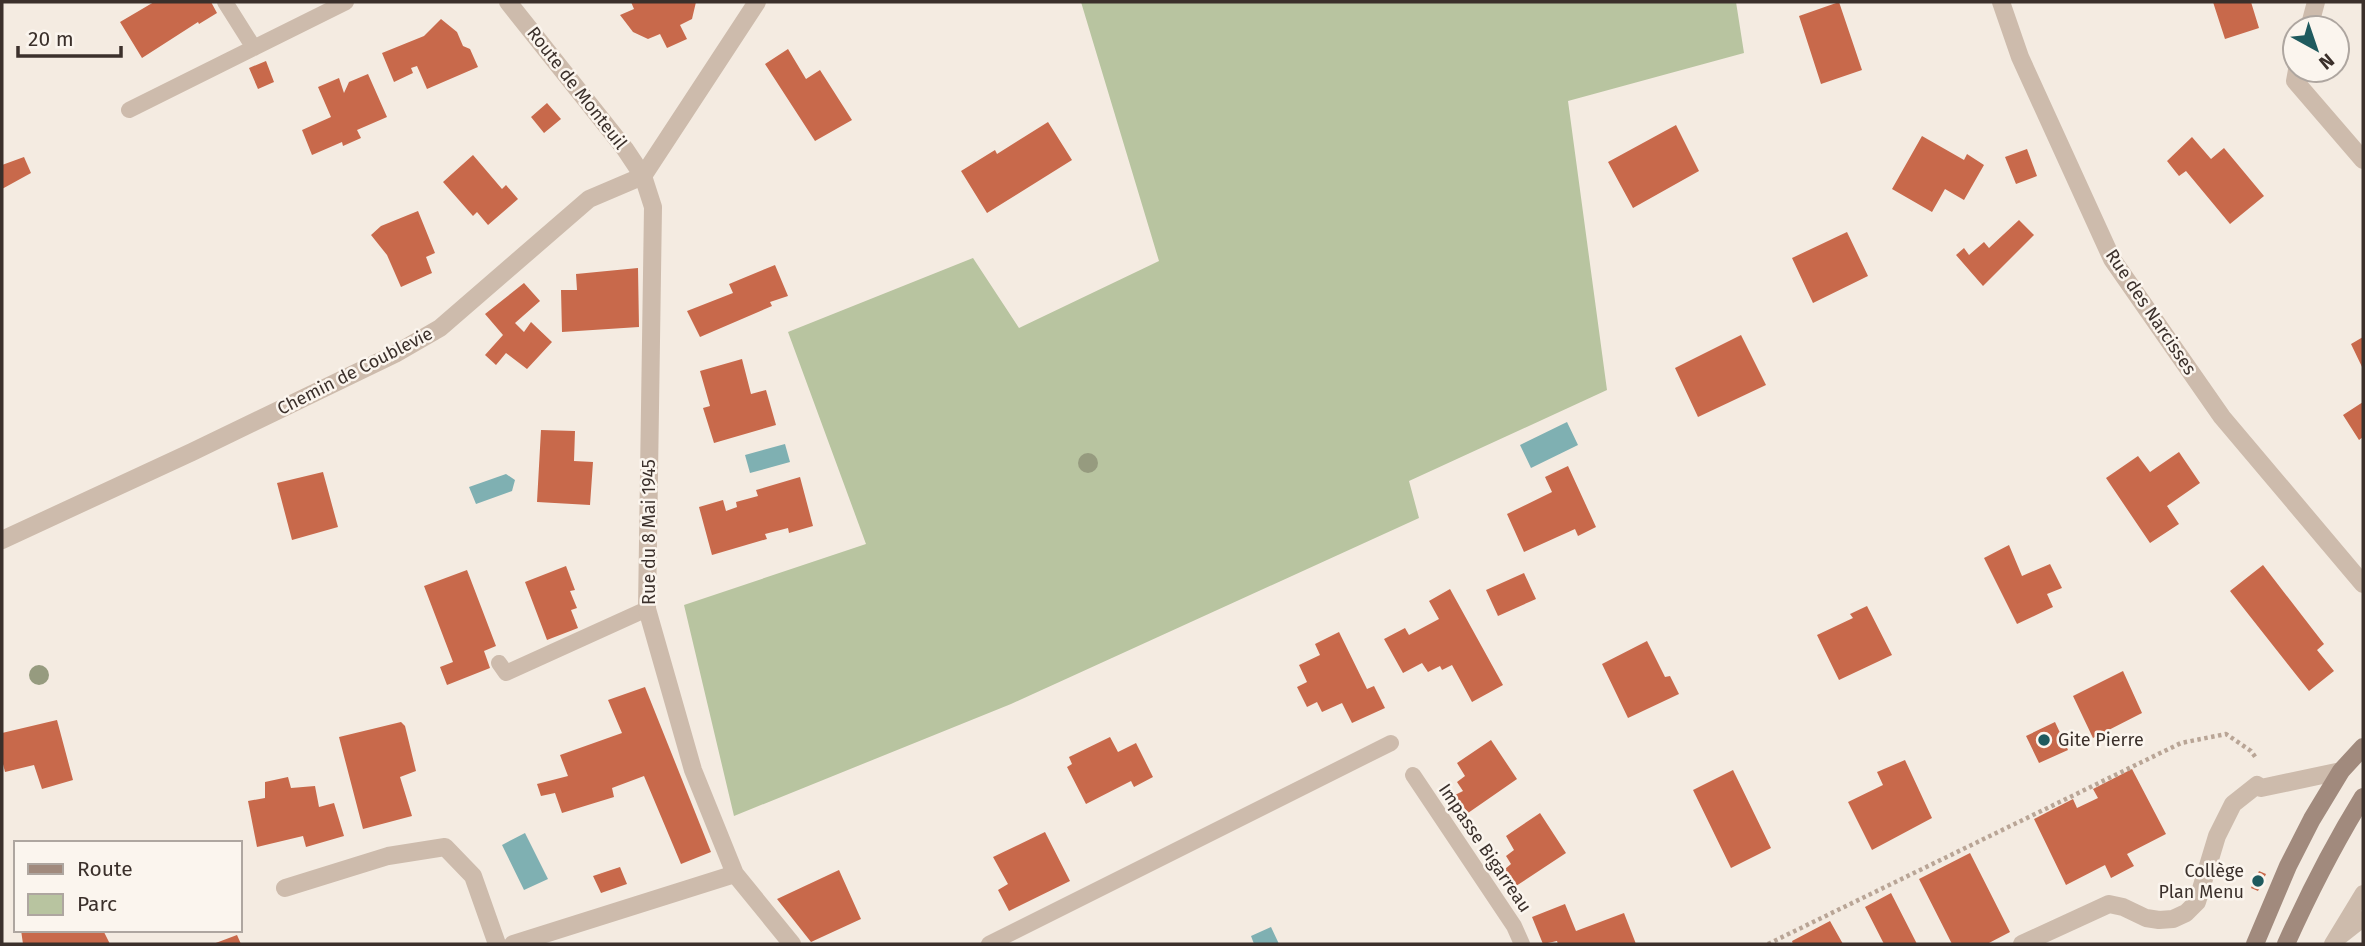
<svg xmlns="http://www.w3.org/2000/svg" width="2365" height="946" font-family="'Fira Sans',sans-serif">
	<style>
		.green { fill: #b8c4a0 }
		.water { fill: #7fb0b2 }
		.building { fill: #c8694b }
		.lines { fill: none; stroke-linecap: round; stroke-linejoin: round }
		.path { stroke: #b9a596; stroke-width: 4.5; stroke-dasharray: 3.5 3.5; stroke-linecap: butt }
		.lane { stroke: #cdbbac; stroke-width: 16 }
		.street { stroke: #cdbbac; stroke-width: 18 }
		.secondary { stroke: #a18a7d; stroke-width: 18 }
		.tree { fill: #969b7f }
		.poi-dot { fill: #1f5a5e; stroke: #fbf5ee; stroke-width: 2.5 }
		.labels { text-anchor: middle; stroke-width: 5; stroke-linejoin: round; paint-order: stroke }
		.street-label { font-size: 18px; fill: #3b302b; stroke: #fbf5ee }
		.poi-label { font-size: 18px; fill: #3b302b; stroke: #fbf5ee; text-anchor: start }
	</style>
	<rect width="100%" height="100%" fill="#f4ebe1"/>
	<path class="green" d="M1081,2H1736L1744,53L1568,101L1607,390L1409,481L1419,518L1011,704L734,816L684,605L866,544L788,332L973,258L1019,328L1159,261Z"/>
	<path class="water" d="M1567,422L1578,445L1531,468L1520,445Z
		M785,444L790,462L750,473L745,455Z
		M506,474L515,480L512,491L476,504L469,487Z
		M525,833L548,879L524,890L502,845Z
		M1271,927L1279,944H1254L1251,936Z"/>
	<path class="building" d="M154,2H211L217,13L199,24L198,22L142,58L120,22Z
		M631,2H696L692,19L680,25L687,39L667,48L660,34L648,39L633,32L620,15L634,9Z
		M1839,2L1862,70L1821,84L1799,16Z
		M2213,2H2251L2259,28L2225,39Z
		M441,19L457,32L463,46L470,49L478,67L427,89L417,66L411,68L413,73L394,82L382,53L424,36Z
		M788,49L806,79L820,70L852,120L815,141L765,64Z
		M266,61L274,82L258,89L249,68Z
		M368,74L387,117L357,130L361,138L343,146L342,142L312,155L302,130L331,117L318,87L339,78L344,93L349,82Z
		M547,103L561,119L544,133L531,117Z
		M1048,122L1072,160L987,213L961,171L995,150L997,154Z
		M1676,125L1699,171L1633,208L1608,162Z
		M1922,136L1964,160L1967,154L1984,165L1964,200L1945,189L1932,212L1892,189Z
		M2192,137L2211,159L2224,148L2264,196L2230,224L2186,171L2179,176L2167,161Z
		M2027,149L2037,176L2016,184L2005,157Z
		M473,155L502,189L506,185L518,199L488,225L477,212L473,216L443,182Z
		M24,157L31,173L2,189V165Z
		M418,211L435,253L426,257L432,273L401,287L387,255L371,235L381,226Z
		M2019,220L2034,235L1983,286L1956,255L1964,248L1969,255L1984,242L1989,248Z
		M1847,232L1868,276L1813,303L1792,258Z
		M775,265L788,296L770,302L772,306L700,337L687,311L733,293L729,284Z
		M638,268L639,327L562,332L561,290H577L576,274Z
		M524,283L540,301L515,323L524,332L531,322L552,342L527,369L506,353L496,365L485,355L503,335L485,314Z
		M1741,335L1766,385L1698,417L1675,368Z
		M2363,337V369L2351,344Z
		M742,359L751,394L766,390L776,425L714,443L703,408L710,406L700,371Z
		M2363,402V437L2359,440L2343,415Z
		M541,430L575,431L574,461L593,462L590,505L537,502Z
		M2179,452L2200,483L2167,506L2179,524L2150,543L2106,478L2138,456L2150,472Z
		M1568,466L1596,527L1578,536L1575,529L1524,552L1507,514L1552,492L1545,477Z
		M323,472L338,527L292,540L277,483Z
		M800,477L813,526L789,533L788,528L765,534L767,539L712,555L699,507L723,500L726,511L737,507L736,502L758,496L756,490Z
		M2009,545L2022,576L2050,564L2062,588L2047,594L2053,607L2017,624L1984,558Z
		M2263,565L2324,644L2317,650L2334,671L2309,691L2230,591Z
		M566,566L575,590L570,591L577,608L571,610L578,628L547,640L525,582Z
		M467,570L496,646L484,651L490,668L447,685L440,667L453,662L424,586Z
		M1524,573L1536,599L1498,616L1486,590Z
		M1450,589L1503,685L1472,702L1452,665L1442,670L1440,666L1428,672L1422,663L1403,673L1384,639L1405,628L1409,635L1439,619L1429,601Z
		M1867,606L1892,655L1839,680L1817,635L1853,618L1850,614Z
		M1339,632L1367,689L1374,686L1385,708L1352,723L1342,703L1322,712L1317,702L1307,707L1297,687L1307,682L1299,665L1320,655L1315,644Z
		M1647,641L1665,677L1670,676L1679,694L1628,718L1602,664Z
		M2123,671L2142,713L2093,738L2073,696Z
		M645,687L711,852L681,864L644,776L612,788L614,797L562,813L555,793L541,796L537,784L568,776L560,755L622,733L608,700Z
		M57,720L73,780L42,789L34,765L5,772L2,760V733Z
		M401,722L405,726L416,771L400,777L412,816L363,829L339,737Z
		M2055,722L2068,750L2039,763L2026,736Z
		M1110,737L1118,752L1136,743L1153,777L1134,787L1131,781L1086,804L1067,767L1072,764L1069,757Z
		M1491,740L1517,779L1468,813L1455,795L1463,791L1457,782L1465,776L1457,763Z
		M1905,760L1932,818L1872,850L1848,802L1883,785L1877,772Z
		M2132,769L2166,834L2127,854L2134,866L2111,878L2105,865L2066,885L2034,819L2073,799L2077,808L2098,798L2093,789Z
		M1733,770L1771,848L1731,868L1693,790Z
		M288,777L291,788L315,786L319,807L334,803L344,836L306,847L303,836L257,847L248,801L265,798V782Z
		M1540,813L1566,853L1516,886L1505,869L1511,864L1506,856L1514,850L1506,836Z
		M1045,832L1070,881L1009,911L998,890L1008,884L993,857Z
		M1970,853L2010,932L1987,944H1952L1919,879Z
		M620,867L627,884L601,893L593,876Z
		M839,870L861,919L811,942L777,899Z
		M2259,871L2266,874L2258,891L2251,888Z
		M1891,893L1917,944H1884L1865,907Z
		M1565,904L1576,931L1624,913L1636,944H1558L1557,941L1543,944L1532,917Z
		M1830,921L1843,944H1793L1792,941Z
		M21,930H103L110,944H23Z
		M237,935L241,944H213Z"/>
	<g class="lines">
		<path class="path" d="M1768,944L2181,743L2226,734L2251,751L2256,758"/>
		<path class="lane" d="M225,2L254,48
			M129,110L346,2
			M499,663L506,673L647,609
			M1413,775L1514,926L1522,944
			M2340,937L2363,919
			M989,944L1391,743
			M2332,944L2363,893"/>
		<path class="street" d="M508,2L625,149L643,176L653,207L647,609L693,770L735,874L792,944
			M2001,2L2020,57L2112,259L2222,417L2363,584
			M2309,28L2316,2
			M2297,70L2295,81L2363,160
			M2,540L192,452L395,354L440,328L589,199L643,176L757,2
			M285,888L388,856L445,847L473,876L497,944
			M513,944L735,874
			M2022,944L2109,904L2123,907L2146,918L2159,920L2173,919L2186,913L2197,902L2217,836L2233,804L2257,785L2261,788L2341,771"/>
		<path class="secondary" d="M2255,944L2288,866L2312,819L2341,771L2363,747
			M2286,944C2309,893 2334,844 2363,797"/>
	</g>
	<g class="tree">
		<circle cx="1088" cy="463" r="10"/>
		<circle cx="39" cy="675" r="10"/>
	</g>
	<g class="poi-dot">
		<circle cx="2044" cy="740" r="7"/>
		<circle cx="2258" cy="881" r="7"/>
	</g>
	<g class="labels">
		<g class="street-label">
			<text transform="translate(577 88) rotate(52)" y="6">Route de Monteuil</text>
			<text transform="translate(2151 312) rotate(56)" y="6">Rue des Narcisses</text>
			<text transform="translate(355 371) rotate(-27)" y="6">Chemin de Coublevie</text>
			<text transform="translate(649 532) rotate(-90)" y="6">Rue du 8 Mai 1945</text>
			<text transform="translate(1485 848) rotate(56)" y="6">Impasse Bigarreau</text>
		</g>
		<g class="poi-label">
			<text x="2058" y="746">Gite Pierre</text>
			<text x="2244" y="877" text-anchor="end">Collège<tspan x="2244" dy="21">Plan Menu</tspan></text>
		</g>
	</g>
	<rect width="2365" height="946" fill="none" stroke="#3b302b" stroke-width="7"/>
	<rect x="14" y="841" width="228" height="91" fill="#fbf5ee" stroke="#aea6a0" stroke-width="2"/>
	<rect x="28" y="864" width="35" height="10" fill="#a18a7d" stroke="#aea6a0" stroke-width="2"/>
	<text x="77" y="876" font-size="21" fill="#3b302b">Route</text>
	<rect x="28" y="894" width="35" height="21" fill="#b8c4a0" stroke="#aea6a0" stroke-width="2"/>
	<text x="77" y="911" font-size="21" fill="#3b302b">Parc</text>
	<g transform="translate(2316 49) rotate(140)"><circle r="33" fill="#fbf5ee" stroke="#aea6a0" stroke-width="2"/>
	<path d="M0-5L12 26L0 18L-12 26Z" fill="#1f5a5e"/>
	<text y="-10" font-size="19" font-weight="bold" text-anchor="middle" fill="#3b302b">N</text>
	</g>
	<path d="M18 46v10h103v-10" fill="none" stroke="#3b302b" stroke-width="3.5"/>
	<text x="28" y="46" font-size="21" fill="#3b302b" stroke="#fbf5ee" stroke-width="5" paint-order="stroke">20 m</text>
</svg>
